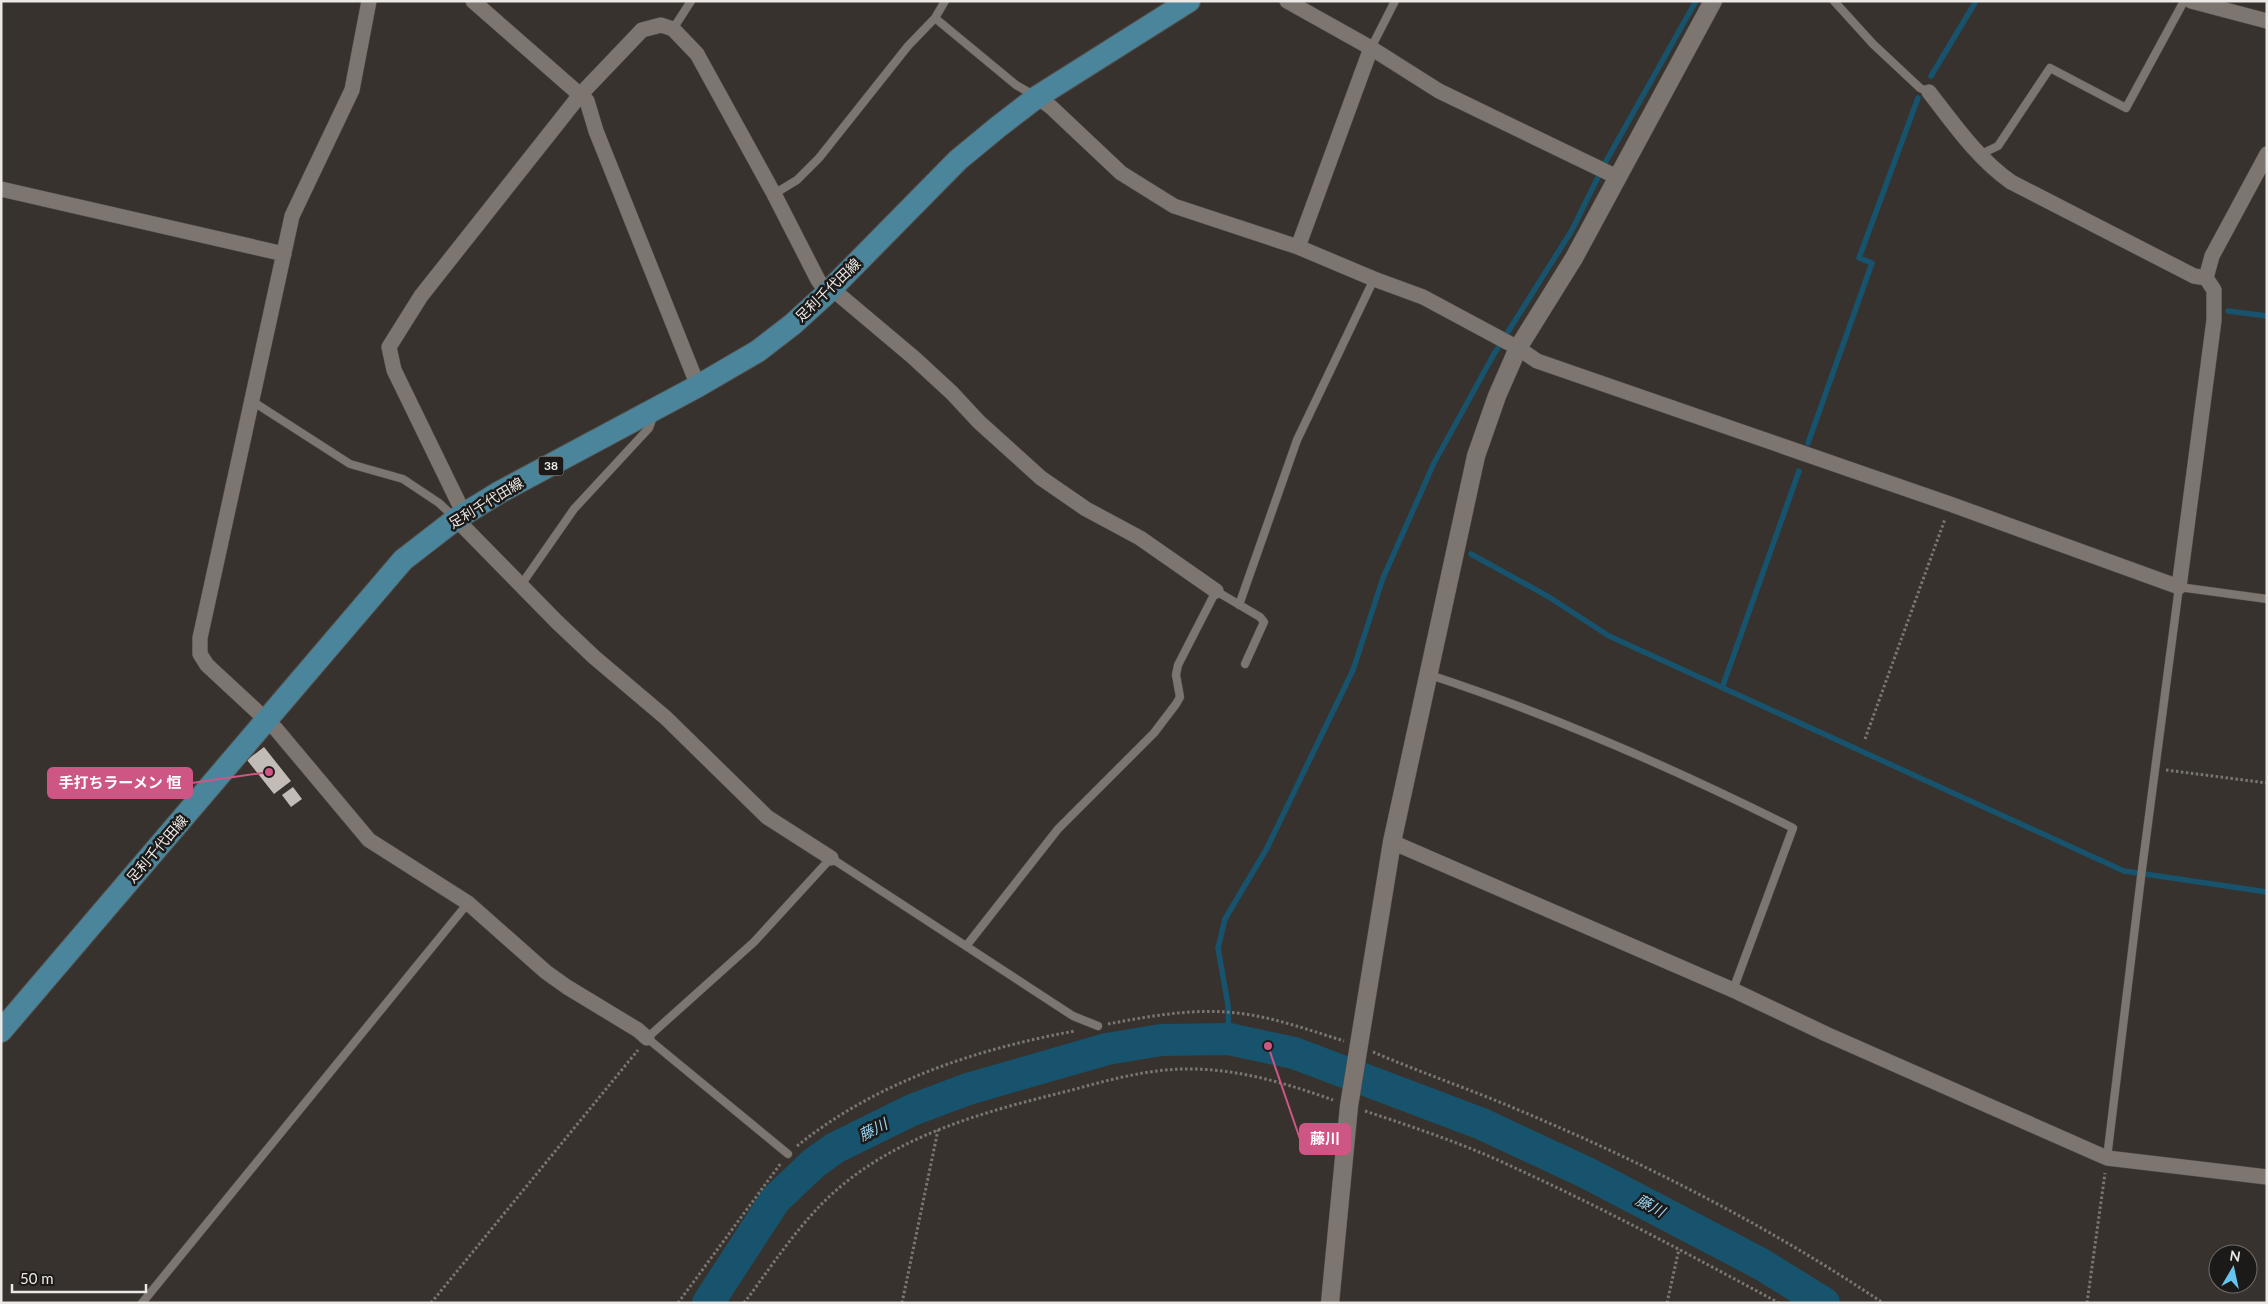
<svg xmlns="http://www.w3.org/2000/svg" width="2268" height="1304" font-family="Lato,'Noto Sans JP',sans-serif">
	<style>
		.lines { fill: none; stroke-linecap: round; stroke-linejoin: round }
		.stream { stroke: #17536c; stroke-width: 5.5 }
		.river { stroke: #17536c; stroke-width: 32 }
		.building { fill: #c3bcb6 }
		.service-casing { stroke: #534f4b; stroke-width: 9 }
		.minor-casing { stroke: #534f4b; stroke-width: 16 }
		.tertiary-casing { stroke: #534f4b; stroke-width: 19 }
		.primary-casing { stroke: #534f4b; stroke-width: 24 }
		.path { stroke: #7a7671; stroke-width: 3; stroke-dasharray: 2.5 2.5; stroke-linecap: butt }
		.service { stroke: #7c7570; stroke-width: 8 }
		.minor { stroke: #7c7570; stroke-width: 15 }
		.tertiary { stroke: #7c7570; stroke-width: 18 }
		.primary { stroke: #4b859c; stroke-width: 22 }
		.labels { text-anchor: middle; stroke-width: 5; stroke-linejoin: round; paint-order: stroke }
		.shield { fill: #1c1a18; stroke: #adaaa8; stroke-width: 1 }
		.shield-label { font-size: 12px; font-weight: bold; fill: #ebe8e5 }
		.street-label { font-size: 14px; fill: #ebe8e5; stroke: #1c1a18 }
		.water-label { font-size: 15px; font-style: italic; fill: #9bd5f2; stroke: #1c1a18 }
		.leader { fill: none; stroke: #ce5684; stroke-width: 2 }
		.callout-dot { fill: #ce5684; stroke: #1c1a18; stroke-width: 2 }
		.callout { fill: #ce5684; stroke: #ce5684; stroke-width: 2 }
		.callout-label { font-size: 15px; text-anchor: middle; font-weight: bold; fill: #fff }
	</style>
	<rect width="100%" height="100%" fill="#37322d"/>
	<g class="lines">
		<path class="stream" d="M1931,76L1976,1
			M2228,311L2267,316
			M1808,443L1872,263L1859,258L1918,98
			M1471,554L1549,597L1609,636L2124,871L2267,892
			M1722,688L1799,471
			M1229,1039L1228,1005L1218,948L1225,919L1267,848L1353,670L1383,578L1434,463L1494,354L1572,230L1605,163L1696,1"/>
		<path class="river" d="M708,1303L775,1200L814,1163L835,1148L912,1110L968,1089L1107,1049L1161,1040L1229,1039L1294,1053L1482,1124L1587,1173L1761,1264L1824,1303"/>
	</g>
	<path class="building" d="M264,747L291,781L274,794L247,760Z
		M293,787L302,799L291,807L282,795Z"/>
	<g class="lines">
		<g class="service-casing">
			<path id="service" d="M945,1L935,18L1016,85L1035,96
				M1834,1L1873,44L1920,88L1929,92
				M673,29L691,1
				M1371,48L1395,1
				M1979,155L1998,146L2050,68L2126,108L2184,1
				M774,194L797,180L819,158L908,46L935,18
				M252,401L350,464L403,479L439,503L454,517
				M521,585L574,509L649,428L654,414
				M1239,605L1297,440L1374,279
				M1427,674C1553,715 1675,769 1793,828L1733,990
				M967,945L1058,829L1154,733L1176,704L1180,697L1176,675L1178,665L1216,591L1260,617L1264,622L1245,664
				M788,1154L647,1038L754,942L831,858L1073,1016L1098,1026
				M2107,1158L2142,869L2179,587L2267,599
				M142,1303L468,903"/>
		</g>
		<g class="minor-casing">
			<path id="minor" d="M369,1L352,90L292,216L200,638V654L207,665L276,729L369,840L468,903L546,972L567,987L638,1030L647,1038
				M473,1L587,101L596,131L698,386
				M1287,1L1371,48L1439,91L1617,177
				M2191,1L2267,21
				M1037,97L1051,107L1121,173L1174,206L1298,247L1374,279L1423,297L1518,348L1537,361L1950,504L2179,587L2214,320V290L2206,278L2194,276L2011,182C1977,158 1954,124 1929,92
				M1,189L284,254
				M1298,247L1371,48
				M2206,278L2212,256L2267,154
				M831,288L913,357L952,393L979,422L1041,478L1086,509L1140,538L1216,591
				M464,514L394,370L389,347L421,296L580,95L642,30L661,25L673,29L697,54L774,194L818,280L827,293
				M456,519L557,622L594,657L666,718L767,817L831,858
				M1392,842L1733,990L1826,1034L2107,1158L2267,1177"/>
		</g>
		<g class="tertiary-casing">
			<path id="tertiary" d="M1330,1303L1349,1106L1392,842L1476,456L1497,396L1518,348L1574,258L1713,1"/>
		</g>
		<g class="primary-casing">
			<path id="primary" d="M1,1031L403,560L456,519L500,492L698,386L758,351L793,324L827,293L958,160L998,127L1037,97L1189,1"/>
		</g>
		<path class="path" d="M1865,739L1945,519
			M2166,770L2267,783
			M1108,1024C1150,1016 1194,1008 1237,1013C1273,1017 1309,1030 1344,1041
			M1373,1052C1422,1073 1472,1090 1521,1111C1647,1164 1770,1227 1883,1303
			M1365,1111C1416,1128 1467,1145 1515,1168C1605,1209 1692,1256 1779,1303
			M797,1146C876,1082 976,1049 1075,1031
			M431,1303L638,1050
			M678,1303L781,1163
			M744,1303C774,1263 802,1219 840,1187C905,1132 991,1110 1072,1090C1112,1079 1152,1068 1194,1069C1243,1070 1288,1084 1333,1100
			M902,1303L938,1130
			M1667,1303L1679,1249
			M2087,1303L2105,1173"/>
		<use href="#service" class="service"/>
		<use href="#minor" class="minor"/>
		<use href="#tertiary" class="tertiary"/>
		<use href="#primary" class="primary"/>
	</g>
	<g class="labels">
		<rect class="shield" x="538.5" y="456.5" width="25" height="19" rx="4"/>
		<g class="shield-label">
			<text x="551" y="470">38</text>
		</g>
		<g class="street-label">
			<text transform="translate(828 290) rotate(-44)" y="5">足利千代田線</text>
			<text transform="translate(486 503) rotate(-31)" y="5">足利千代田線</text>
			<text transform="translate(157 849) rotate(-49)" y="5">足利千代田線</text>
		</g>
		<g class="water-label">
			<text transform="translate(873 1130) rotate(-27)" y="5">藤川</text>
			<text transform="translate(1650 1206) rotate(28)" y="5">藤川</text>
		</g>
	</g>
	<path class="leader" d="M269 772L192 783M1268 1046L1300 1139"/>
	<g class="callout-dot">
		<circle cx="269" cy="772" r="5"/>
		<circle cx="1268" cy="1046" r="5"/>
	</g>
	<g class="callout">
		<rect x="48" y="768" width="144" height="30" rx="5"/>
		<rect x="1300" y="1124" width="50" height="30" rx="5"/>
	</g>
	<g class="callout-label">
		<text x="120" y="788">手打ちラーメン 恒</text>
		<text x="1325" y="1144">藤川</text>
	</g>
	<rect width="2268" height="1304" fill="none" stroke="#ebe8e5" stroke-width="5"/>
	<g transform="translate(2233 1269) rotate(9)"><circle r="24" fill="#1c1a18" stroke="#6f6c6a"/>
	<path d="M0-4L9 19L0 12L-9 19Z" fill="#67c4f0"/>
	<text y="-8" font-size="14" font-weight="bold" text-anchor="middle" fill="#ebe8e5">N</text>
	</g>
	<path d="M12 1284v8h134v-8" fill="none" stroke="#ebe8e5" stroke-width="2.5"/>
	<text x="20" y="1284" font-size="15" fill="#ebe8e5" stroke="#1c1a18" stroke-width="4" paint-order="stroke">50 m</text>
</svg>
